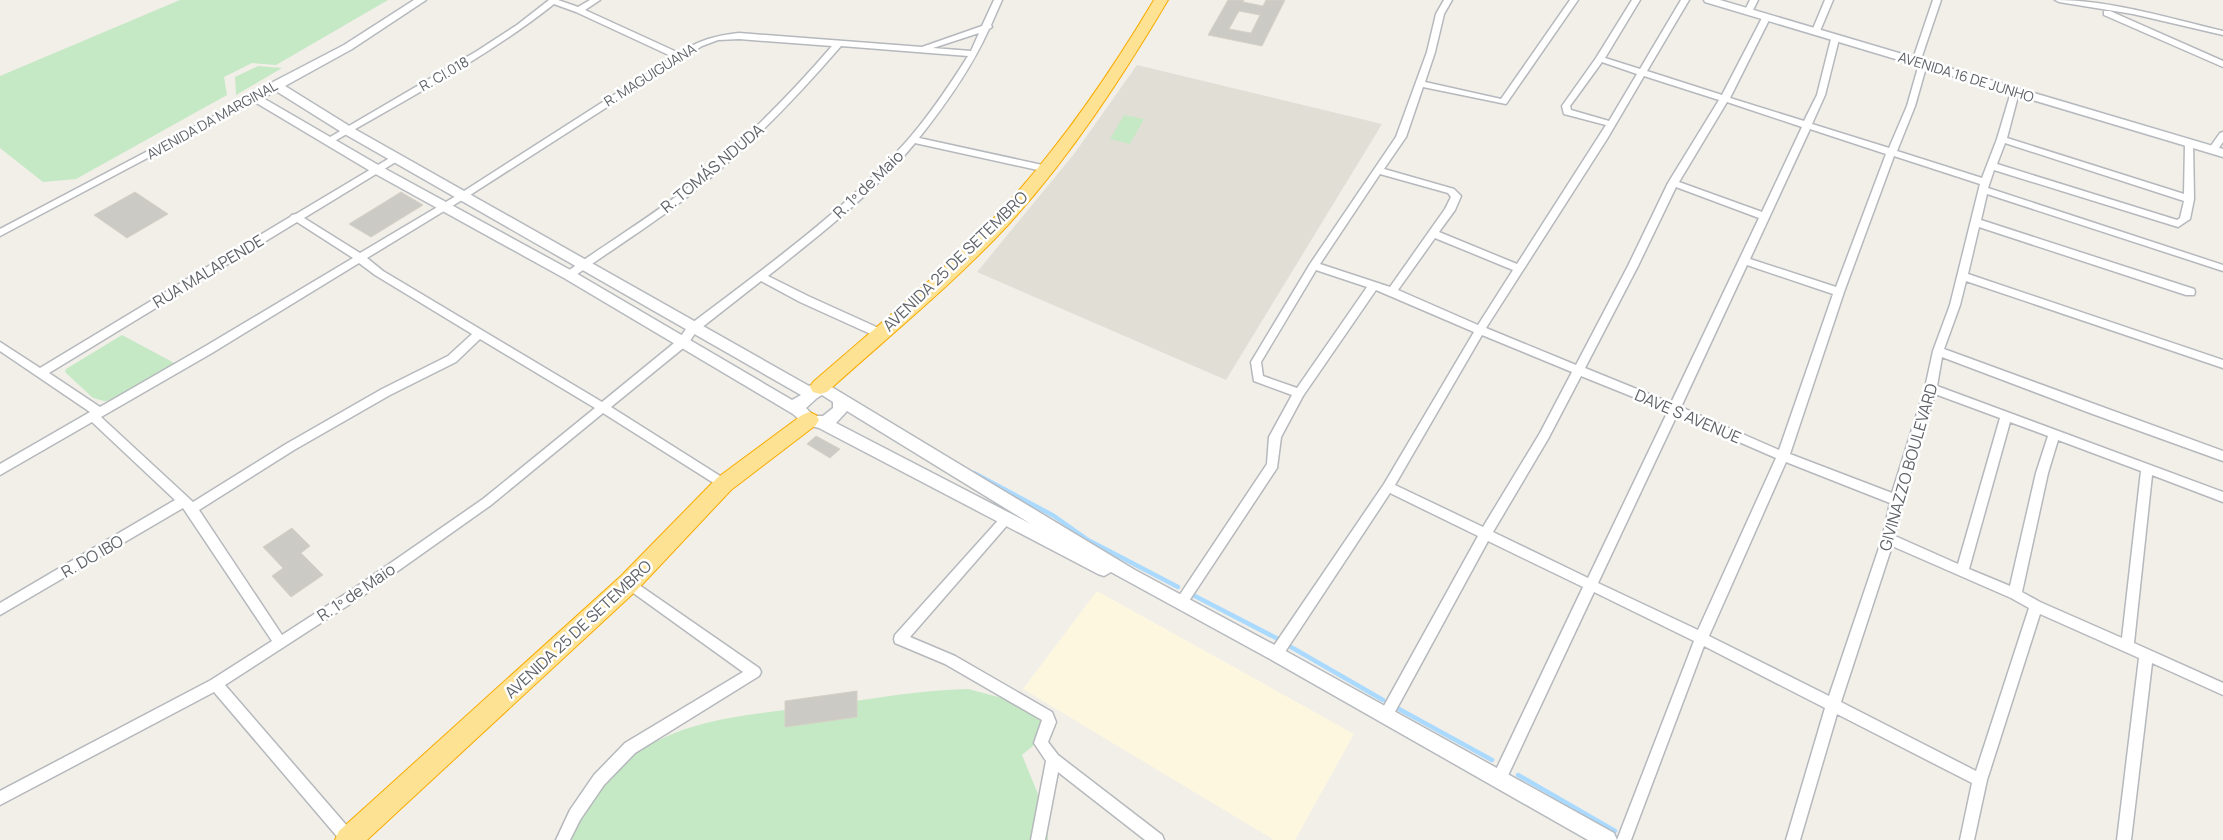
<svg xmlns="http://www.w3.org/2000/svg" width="2223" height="840" font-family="Manrope,sans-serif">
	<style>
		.commercial { fill: #fef7e0 }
		.education { fill: #e1ded6 }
		.green { fill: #c5e8c5 }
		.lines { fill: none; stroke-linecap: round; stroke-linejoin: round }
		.stream { stroke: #aadaff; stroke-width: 4.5 }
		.building { fill: #cccac5; stroke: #d6d1c6; fill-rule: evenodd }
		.street-casing { stroke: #b5b8bc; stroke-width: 3 }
		.secondary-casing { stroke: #b6babf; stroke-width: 3 }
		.highway-casing { stroke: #f9ab00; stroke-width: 2 }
		.street { fill: #fff; fill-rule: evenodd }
		.secondary { fill: #fff; fill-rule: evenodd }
		.highway { fill: #fde293; fill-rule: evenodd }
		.labels { text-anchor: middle; stroke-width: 5; stroke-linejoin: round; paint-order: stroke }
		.far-street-label { font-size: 14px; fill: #5f6368; stroke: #fff }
		.street-label { font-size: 16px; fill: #5f6368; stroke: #fff }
	</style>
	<rect width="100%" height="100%" fill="#f1efe8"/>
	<path class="commercial" d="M1097,591L1354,734L1295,840H1274L1023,689Z"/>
	<path class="education" d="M1137,65L1382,124L1226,380L977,272L1074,154Z"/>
	<path class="green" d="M180,0H388L276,65L252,63L224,77L227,95L76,179L43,182L0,148V76Z
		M258,66L282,68L236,95L235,77Z
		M1124,115L1144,119L1130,144L1110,139Z
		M122,335L176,364L117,400L104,401L93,398L65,372L66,369Z
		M968,689L1021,703L1052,730L1022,755L1046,814L1048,840H570C587,810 602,780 630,758C685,715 762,714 829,705C876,698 921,690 968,689Z"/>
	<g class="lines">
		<path class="stream" d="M974,473L1054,516L1088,540L1178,587
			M1191,594L1280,640
			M1291,647L1383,700
			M1399,709L1492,760
			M1518,775L1615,831"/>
	</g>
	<path class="building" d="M1228,0H1244L1243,2L1263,6L1266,0H1285L1262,46L1208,35ZM1239,11L1260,15L1251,33L1229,29Z
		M135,192L168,214L127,238L94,215Z
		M401,192L423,205L371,237L349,224Z
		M816,436L840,449L830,458L807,444Z
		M292,528L310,546L301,553L323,575L291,597L272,576L283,568L263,547Z
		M857,691V717L785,727V701Z"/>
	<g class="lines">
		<g class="street-casing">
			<path id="street" d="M549,0H558L578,7L590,0H600L585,10L679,53C700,40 714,36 739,33L922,47L982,26L994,0H1002L991,25L992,27L989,29C971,69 946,104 919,138L1047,166L1052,169L1047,172L915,143C875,192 817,237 768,276L808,296L883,330L884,333L883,336H875L800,302L761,281L696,332L687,345L611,407L728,481L730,484L728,487H720L603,413L491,505L364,595L225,685L354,834L356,840H340L214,692L0,805V791L211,680L272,641L183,508L0,615V603L175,500L92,422L0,475V464L90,412L0,351V342L40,368L290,217L292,215L296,214L393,156H399V160L304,218L360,253L461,193L673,57L576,12L554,4C486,58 408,98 333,142L330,143L325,140L477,51L517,25ZM979,33L971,51L933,48ZM739,39L832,46C789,96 742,143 691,185C651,217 607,243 565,273L564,275L565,277H573C614,248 658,221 697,189C750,146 796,98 841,46L968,56C949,86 929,116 906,142C842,213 763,269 688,326L679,339L602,402L383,271L367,258L467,197L702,46L718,40ZM297,222L353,258L204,347L100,407L49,373ZM359,263L375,275L472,334L448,356L382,389L286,444L193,502L101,417L212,353ZM480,339L595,408L483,499L356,587L282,635L199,510L294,450L390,395L456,362Z
				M1444,0H1452L1444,14L1435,52L1425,82L1501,99L1570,0H1578L1506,104L1423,87L1406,137L1384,169L1454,189L1461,196L1455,210L1439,232L1517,264L1606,125L1564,114L1562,106L1596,58L1632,0H1640L1605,58L1640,69L1681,0H1689L1647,71L1722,95L1762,18L1769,16L1770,18L1730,98L1804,121L1817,95L1831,39L1835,36L1838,37L1839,39L1825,95L1812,124L1889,148L1907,106L1919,64H1913L1912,62L1933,0H1941L1920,62H1926L1927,64L1915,106L1897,151L1982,178L1997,139L2011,92L2015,89L2019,92L2007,138L2184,194L2185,144L2187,142H2193L2194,199L2190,219L2178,227L1994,170L1988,188L2223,265V271L1987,194L1981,220L2194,289L2195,292L2194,295H2186L1979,227L1968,274L2223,360V368L1966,281L1960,305L1944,349L2223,451V461L2090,413L1942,357L1937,386L2223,492V502L2152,475L2134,643L2223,683V695L2152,663L2131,840H2117L2139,658L2040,614L1987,780L1974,840H1960L1972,783L1837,714L1800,840H1786L1825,708L1704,646L1631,840H1617L1694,641L1594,592L1504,784L1499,786L1494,784L1492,779L1494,774L1583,587L1488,541L1390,721L1385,723L1380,721L1378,717L1380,713L1478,536L1390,493L1281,658L1276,660L1271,658L1269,654L1271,650L1384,484L1474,332L1376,290L1303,396L1281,437L1277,468L1185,607L1181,608L1177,607L1175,603L1177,599L1267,464L1269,437L1292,395L1254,381L1251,362L1310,264L1396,137L1427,52L1436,14ZM1602,62L1637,74L1609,121L1571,110L1570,106ZM1644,76L1719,100L1668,183L1628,266L1576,365L1486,328L1607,139ZM1727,102L1802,127L1762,212L1679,182ZM1810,129L1886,154L1836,287L1750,259ZM2005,143L2184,201L2180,218L2177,220L1997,164ZM1894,156L1980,184L1950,305L1933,351L1925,388L1892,493L1790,454L1844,292ZM1380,174L1448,193L1451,197L1445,209L1390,287L1320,264ZM1676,187L1759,218L1671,403L1585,368L1638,266ZM1435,238L1513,270L1478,325L1398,290ZM1747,265L1833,294L1779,450L1681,407ZM1316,270L1367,287L1297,388L1263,376L1261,362ZM1482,335L1572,372L1540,433L1483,527L1395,485ZM1581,376L1668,411L1588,578L1493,532L1548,439ZM1935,394L2000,418L1958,564L1895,536L1902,500ZM1677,415L1776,458L1698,630L1598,583ZM2010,422L2048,436L2036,473L2010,586L1969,569ZM2058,440L2141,471L2122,638L2040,602L2022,592L2048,473ZM1786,462L1890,503L1882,539L1829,696L1709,636ZM1892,546L2011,598L2029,608L1976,771L1841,702Z
				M1750,0H1758L1751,14H1748L1744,12Z
				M1825,0H1833L1820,31L1819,33H1813L1812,31Z
				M2055,0C2111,0 2168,18 2223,31V35L2133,14L2059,2Z
				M2104,11H2110L2223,61V67L2104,15Z
				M254,95L258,98L257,100L0,236V229Z
				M2223,132V142L2216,152H2210L2208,150L2220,133Z
				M1006,514L1010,516L1012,519L1010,522L910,637L955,656L1052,712L1056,722L1048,742L1058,755L1162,835L1164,840H1145L1058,772L1045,840H1031L1046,761L1034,743L1042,720L945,664L895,643L894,639L895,635L1002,516Z
				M629,578L759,668L761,672L759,676L635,753L604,785L580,820L570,840H556L570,810L594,775L625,743L743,672L625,587L623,583L625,579Z"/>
		</g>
		<g class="secondary-casing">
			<path id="secondary" d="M414,0H426L352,49L285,86L351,127L809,386L820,382L825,383L1135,570L1282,649L1614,833L1617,840H1588L1270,659L1111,572L1104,576L1098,574L819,428L804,424L793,414L564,278L372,172L248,98L271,83L344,45ZM276,91L343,133L801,395L792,400L574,272L380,166L263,98ZM822,395L833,402V408L823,416H814L806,408L817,398ZM847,411L1031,524L836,423Z
				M1704,0H1720L2223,149V157L1705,2Z"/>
		</g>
		<g class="highway-casing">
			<path id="highway" d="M1154,0H1168C1121,79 1070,157 1008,225C952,285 888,337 827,392L820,394L813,392L810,387L813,382C875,328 939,276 995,217C1057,151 1108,77 1154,0Z
				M809,412L816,415L819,420L816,425L731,490L637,590L367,840H335L339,831L621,576L717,478L802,415Z"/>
		</g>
		<use href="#street" class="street"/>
		<use href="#secondary" class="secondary"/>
		<use href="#highway" class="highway"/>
	</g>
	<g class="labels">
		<g class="far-street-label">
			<text transform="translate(444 74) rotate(-30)" y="5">R. CI.018</text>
			<text transform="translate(650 75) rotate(-32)" y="5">R. MAGUIGUANA</text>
			<text transform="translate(1966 77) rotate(17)" y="5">AVENIDA 16 DE JUNHO</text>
			<text transform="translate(212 120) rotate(-29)" y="5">AVENIDA DA MARGINAL</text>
		</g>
		<g class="street-label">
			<text transform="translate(712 168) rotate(-40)" y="6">R. TOMÁS NDUDA</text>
			<text transform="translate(868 184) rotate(-44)" y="6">R. 1º de Maio</text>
			<text transform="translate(955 261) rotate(-44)" y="6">AVENIDA 25 DE SETEMBRO</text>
			<text transform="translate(208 271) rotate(-31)" y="6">RUA MALAPENDE</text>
			<text transform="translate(1688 416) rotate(23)" y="6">DAVE S AVENUE</text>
			<text transform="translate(1908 467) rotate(-74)" y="6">GIVINAZZO BOULEVARD</text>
			<text transform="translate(92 556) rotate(-30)" y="6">R. DO IBO</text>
			<text transform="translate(356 592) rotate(-34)" y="6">R. 1º de Maio</text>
			<text transform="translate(578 629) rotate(-43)" y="6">AVENIDA 25 DE SETEMBRO</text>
		</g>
	</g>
</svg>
